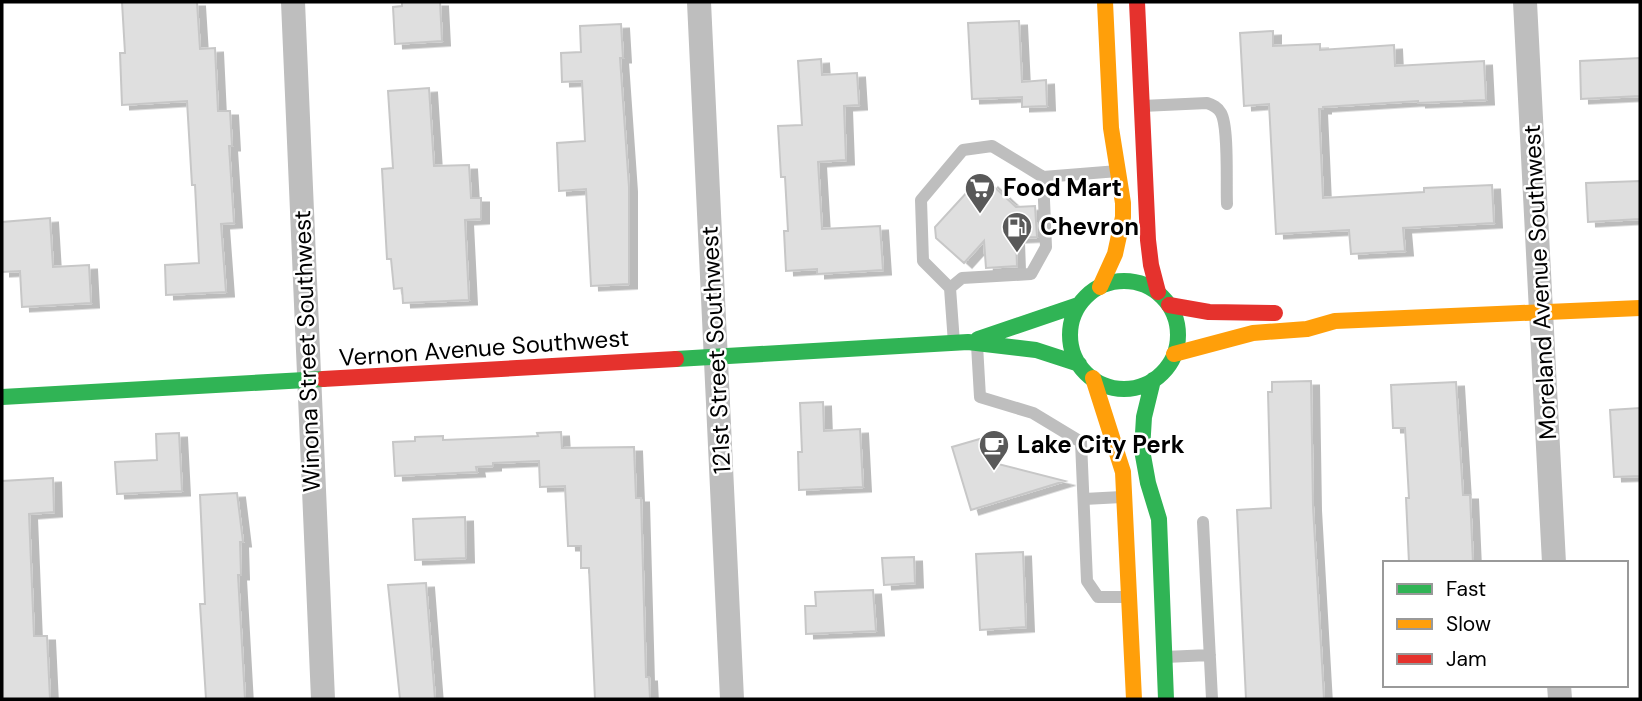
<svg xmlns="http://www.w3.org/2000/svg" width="1642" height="701" font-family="'DM Sans',sans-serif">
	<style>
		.building { fill: #dfdfdf; stroke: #c7c7c7; stroke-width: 2; filter: url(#shadow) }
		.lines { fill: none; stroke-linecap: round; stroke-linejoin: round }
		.lane { stroke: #bebebe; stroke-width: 12 }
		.street { stroke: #bebebe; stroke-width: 24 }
		.fast { stroke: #30b455; stroke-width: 16 }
		.slow { stroke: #ff9f0a; stroke-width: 16 }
		.jam { stroke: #e5322d; stroke-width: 16 }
		.labels { text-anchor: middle; stroke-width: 5; stroke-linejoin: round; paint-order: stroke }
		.poi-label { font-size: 24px; font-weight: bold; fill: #000; stroke: #fff; text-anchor: start }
		.street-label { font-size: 24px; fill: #000; stroke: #fff }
	</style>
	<defs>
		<filter id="shadow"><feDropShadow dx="8" dy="4.5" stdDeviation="0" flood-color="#0004"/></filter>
	</defs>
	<rect width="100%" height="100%" fill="#fff"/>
	<path class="building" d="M122,2H197L200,49L215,48L218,111H230L232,146H229L234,223L221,224L226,292L166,295L165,265L199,263L195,185H192L187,101L122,105L120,53H125Z
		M402,2H440L442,41L395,44L393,7L402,6Z
		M1019,21L1022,82L1046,80L1047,106L1022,107V97L972,99L968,23Z
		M621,24L623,58H620L629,187V284L591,286L586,189L559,191L557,143L585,141L582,81L562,82L561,53L581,52L580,26Z
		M1273,31V46L1320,44V50L1394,45L1395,66L1484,61L1486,100L1418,103V101L1323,107V109H1319L1323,198L1424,192V188L1492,185L1494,223L1403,228L1405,251L1351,254L1349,230L1276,234L1269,104L1244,106L1240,33Z
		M1640,58V96L1581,99L1580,61Z
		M821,59L822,75L857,73L859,105L844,106L846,160L818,162L822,229L880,226L883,270L817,274V269L786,271L784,231H788L785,177H781L778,126L802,125L798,61Z
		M429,88L434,166L469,165L471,198H481V219L465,220L469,300L403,303L402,288L394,289L391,259H387L382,169L393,168L388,91Z
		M980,178L988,186L990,183L1016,207L1035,206L1037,237L1016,238L1017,266L986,268L984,241L964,263L936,238L935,227Z
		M1640,181V219L1588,222L1586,183Z
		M50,218L53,267L89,265L91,303L22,307L20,271L2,272V222Z
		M1311,381L1313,506L1324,699H1246L1237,510L1271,508L1268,392H1272V382Z
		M1456,382L1463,495H1470L1473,563H1409L1406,498H1409L1405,428H1393L1391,385Z
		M823,402L824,431L860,429L863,487L799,490L798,452H802L800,403Z
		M1640,408V476L1614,477L1610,410Z
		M561,432L562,448L634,447L636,498H641L646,677H649L650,699H595L589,568H581V546H568L565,486L540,487L539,461L493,463V466L476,467L477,472L395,476L393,442L415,441V437L443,436V440L538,436L537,433Z
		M179,433L182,491L117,494L115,462L157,460L156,434Z
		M983,438L990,462L1065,481L971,510L952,447Z
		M53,478L54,512L29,514L34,636H47L50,699H2V481Z
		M237,493L243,542H240L241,575H238L245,699H206L200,604H205L200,495Z
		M465,517L466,558L415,560L413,519Z
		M1023,552L1026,627L980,630L976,554Z
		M914,557L915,583L884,585L882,558Z
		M426,583L435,699H400L388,585Z
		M873,590L876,631L806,634L805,606H816L815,592Z"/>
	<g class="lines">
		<path class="lane" d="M1142,106L1207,103C1213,105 1218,107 1221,113C1229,127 1226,185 1227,204
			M950,288L962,278L1031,274L1046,247L1043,177
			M954,343L950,288L923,261L921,200L963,150L992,146L1043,177L1118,171
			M977,345L980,397L1033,413L1081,442L1087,581L1098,597H1129
			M1084,499L1122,497
			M1203,522L1212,699
			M1165,657L1210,655"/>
		<path class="street" d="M293,2L323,699
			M699,2L732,699
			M1525,2L1554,563
			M1559,685L1560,699"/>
		<path class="fast" d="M1070 335a54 54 0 1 1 108 0a54 54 0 1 1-108 0Z
			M978,339L1078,305
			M676,359L968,342L1036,350L1079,364
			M1153,380L1144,417L1142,450L1148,483L1159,519L1166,699
			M2,397L323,379"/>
		<path class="slow" d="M1100,287L1115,254L1123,217V203L1111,128L1105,2
			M1174,354L1253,333L1307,329L1335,321L1640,308
			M1093,378L1123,472L1134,699"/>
		<path class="jam" d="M1137,2L1148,240L1151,265L1158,292
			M1169,305L1209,312L1275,313
			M323,379L676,359"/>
	</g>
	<defs>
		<g id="supermarket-pin" transform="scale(1.575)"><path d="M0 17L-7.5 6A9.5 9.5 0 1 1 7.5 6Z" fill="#595959" stroke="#fff"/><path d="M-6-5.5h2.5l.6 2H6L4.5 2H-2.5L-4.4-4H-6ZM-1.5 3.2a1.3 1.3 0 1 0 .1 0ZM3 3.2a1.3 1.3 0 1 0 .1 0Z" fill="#fff"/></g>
		<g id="fuel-pin" transform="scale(1.575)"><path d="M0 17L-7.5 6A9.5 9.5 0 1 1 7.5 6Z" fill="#595959" stroke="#fff"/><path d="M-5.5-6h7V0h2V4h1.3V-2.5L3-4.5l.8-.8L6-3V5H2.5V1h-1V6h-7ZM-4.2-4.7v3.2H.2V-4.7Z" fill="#fff"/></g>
		<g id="cafe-pin" transform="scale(1.575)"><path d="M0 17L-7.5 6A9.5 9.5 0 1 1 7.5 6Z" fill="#595959" stroke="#fff"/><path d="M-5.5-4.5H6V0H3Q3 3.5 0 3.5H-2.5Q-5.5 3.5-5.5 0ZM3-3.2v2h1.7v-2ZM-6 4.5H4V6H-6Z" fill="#fff"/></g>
	</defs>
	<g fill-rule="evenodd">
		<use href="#supermarket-pin" x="980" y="188"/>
		<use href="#fuel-pin" x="1017" y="227"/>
		<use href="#cafe-pin" x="994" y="445"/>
	</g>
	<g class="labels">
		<g class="poi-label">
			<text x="1003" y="196">Food Mart</text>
			<text x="1040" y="235">Chevron</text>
			<text x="1017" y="453">Lake City Perk</text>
		</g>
		<g class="street-label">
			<text transform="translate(1540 282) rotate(-93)" y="8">Moreland Avenue Southwest</text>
			<text transform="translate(484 348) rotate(-4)" y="8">Vernon Avenue Southwest</text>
			<text transform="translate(716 350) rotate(-93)" y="8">121st Street Southwest</text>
			<text transform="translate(307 351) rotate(-92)" y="8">Winona Street Southwest</text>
		</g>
	</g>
	<rect width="1642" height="701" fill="none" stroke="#000000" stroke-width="7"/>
	<rect x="1383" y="561" width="245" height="126" fill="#ffffff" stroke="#999999" stroke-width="2"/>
	<rect x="1397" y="584" width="35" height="10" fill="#30b455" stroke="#999999" stroke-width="2"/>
	<text x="1446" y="596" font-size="21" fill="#000000">Fast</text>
	<rect x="1397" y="619" width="35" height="10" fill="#ff9f0a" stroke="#999999" stroke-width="2"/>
	<text x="1446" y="631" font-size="21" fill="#000000">Slow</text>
	<rect x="1397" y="654" width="35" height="10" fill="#e5322d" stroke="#999999" stroke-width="2"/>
	<text x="1446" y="666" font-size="21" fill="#000000">Jam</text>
</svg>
